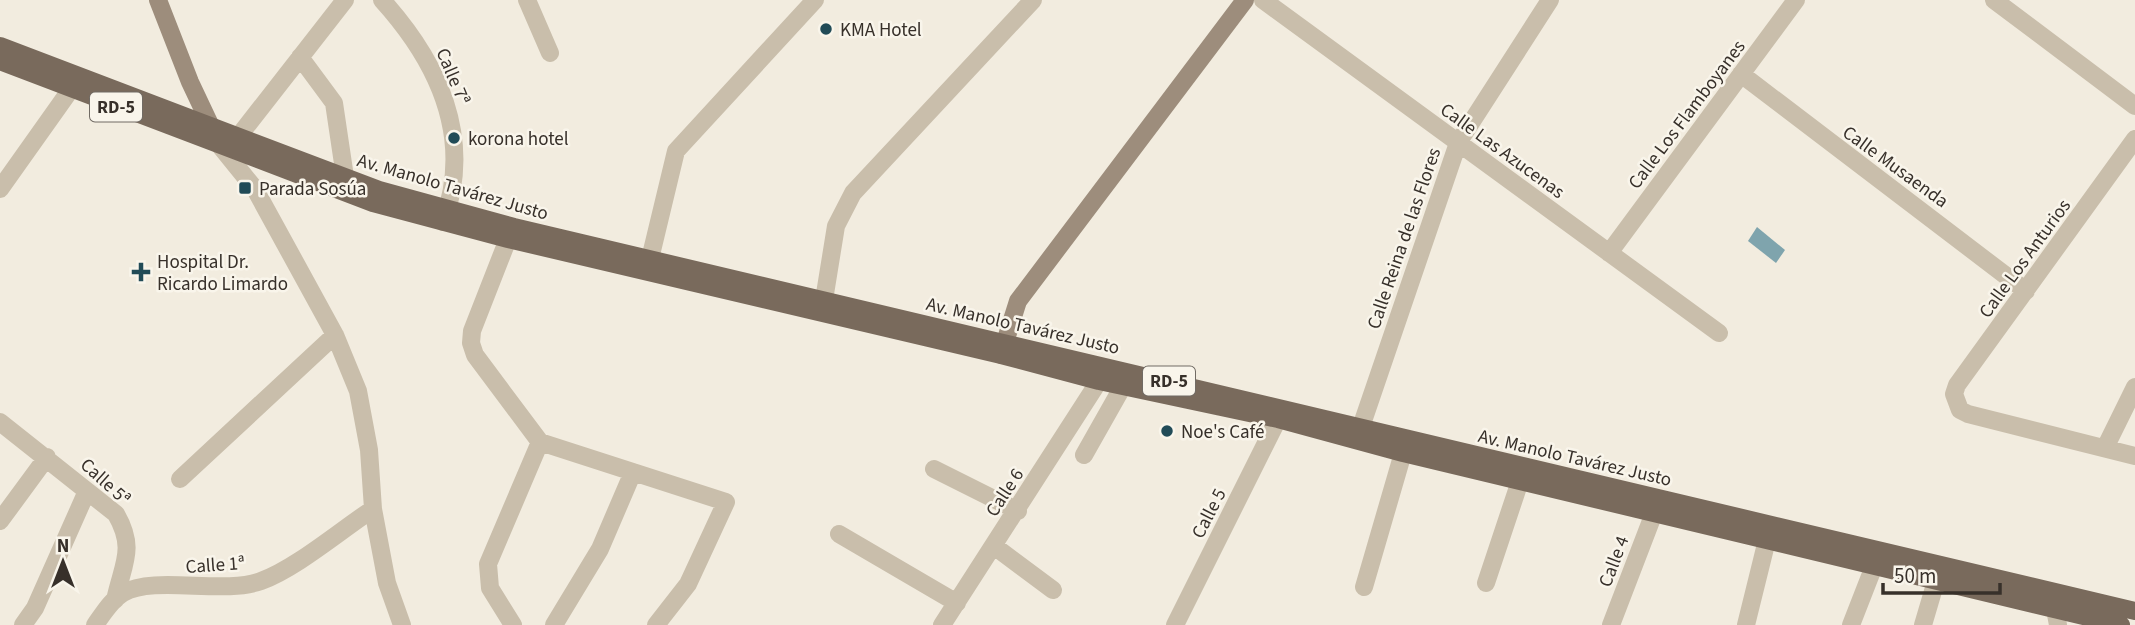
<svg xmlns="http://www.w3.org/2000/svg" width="2135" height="625" font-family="'Source Sans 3',sans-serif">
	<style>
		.water { fill: #7fa4ad }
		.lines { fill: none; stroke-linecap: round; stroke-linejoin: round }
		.street { stroke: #c9beab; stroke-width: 18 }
		.secondary { stroke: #9d8d7c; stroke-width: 18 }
		.primary { stroke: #796a5c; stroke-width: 18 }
		.poi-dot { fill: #214b57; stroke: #f9f5eb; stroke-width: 2.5 }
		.labels { text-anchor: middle; stroke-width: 5; stroke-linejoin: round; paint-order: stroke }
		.shield { fill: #f9f5eb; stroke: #716b64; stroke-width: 2 }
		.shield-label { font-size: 18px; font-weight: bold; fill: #37302a }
		.poi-label { font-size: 19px; fill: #37302a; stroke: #f9f5eb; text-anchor: start }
		.street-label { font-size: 19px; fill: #37302a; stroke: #f9f5eb }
	</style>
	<rect width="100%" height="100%" fill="#f2ecdf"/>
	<path class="water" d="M1757,227L1785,250L1776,263L1748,241Z"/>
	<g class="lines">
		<path class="street" d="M382,0C438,62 474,138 443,222
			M527,0L550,53
			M1263,0L1719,333
			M1994,0L2135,106
			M300,57L334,103L345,177
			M1741,74L2026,291
			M2135,139L1957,385L1954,394L1960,410L1968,414L2135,456
			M221,147L255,189L335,335L358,391L369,450L373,509L387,583L402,625
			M233,148L238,137L345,0
			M0,189L71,89L76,76
			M508,239L472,331L471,343L475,355L540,442L726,502L688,584L656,625
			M1609,253L1796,0
			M650,259L676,151L815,0
			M824,300L836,226L853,193L1033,0
			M0,422L116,514C136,549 123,563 115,600
			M1361,427L1458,143L1550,0
			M2105,448L2135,387
			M1084,455L1123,386
			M934,469L1018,511
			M180,479L335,335
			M0,521L47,457
			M839,534L957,603
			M994,546L1053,590
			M1486,583L1520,481
			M1364,587L1403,453
			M2055,609L2058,625
			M23,625L35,608L87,491
			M95,625C103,614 111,600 123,593C155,575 223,595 261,581C295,569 341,530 373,509
			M513,625L490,588L488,564L540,442
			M554,625L600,549L633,472
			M942,625L1099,381
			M1175,625L1278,419
			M1611,625L1654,513
			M1746,625L1767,540
			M1851,625L1874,566
			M1923,625L1936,581"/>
		<path class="secondary" d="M158,0L190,82L215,135
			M1001,355L1018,301L1245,0"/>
		<path class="primary" d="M0,46L379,190L514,227L2135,611
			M0,61L373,203L508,239L1001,355L1099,381L1278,419L1403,453L2121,625"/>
	</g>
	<g class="poi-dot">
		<circle cx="826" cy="29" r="7"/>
		<circle cx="454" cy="138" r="7"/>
		<rect x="238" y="181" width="14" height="14" rx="3.5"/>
		<path d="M137.5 261.5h7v7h7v7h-7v7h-7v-7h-7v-7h7z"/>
		<circle cx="1167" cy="431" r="7"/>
	</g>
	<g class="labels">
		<g class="shield">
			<rect x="90" y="92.5" width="52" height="29" rx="5"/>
			<rect x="1143" y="366.5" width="52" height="29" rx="5"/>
		</g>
		<g class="shield-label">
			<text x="116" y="113">RD-5</text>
			<text x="1169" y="387">RD-5</text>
		</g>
		<g class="poi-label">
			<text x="840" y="36">KMA Hotel</text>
			<text x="468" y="145">korona hotel</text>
			<text x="259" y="195">Parada Sosúa</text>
			<text x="157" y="268">Hospital Dr.<tspan x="157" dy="22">Ricardo Limardo</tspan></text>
			<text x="1181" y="438">Noe's Café</text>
		</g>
		<g class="street-label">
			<text transform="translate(454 76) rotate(67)" y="7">Calle 7ª</text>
			<text transform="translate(1686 114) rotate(-53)" y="7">Calle Los Flamboyanes</text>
			<text transform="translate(1503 150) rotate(36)" y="7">Calle Las Azucenas</text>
			<text transform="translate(1896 166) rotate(36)" y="7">Calle Musaenda</text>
			<text transform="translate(453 186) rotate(16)" y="7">Av. Manolo Tavárez Justo</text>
			<text transform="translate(1403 238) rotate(-71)" y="7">Calle Reina de las Flores</text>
			<text transform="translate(2024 258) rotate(-54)" y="7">Calle Los Anturios</text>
			<text transform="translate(1023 325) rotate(13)" y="7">Av. Manolo Tavárez Justo</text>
			<text transform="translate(1575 457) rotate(13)" y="7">Av. Manolo Tavárez Justo</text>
			<text transform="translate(106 481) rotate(42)" y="7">Calle 5ª</text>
			<text transform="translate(1004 492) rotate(-57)" y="7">Calle 6</text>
			<text transform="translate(1208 513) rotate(-63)" y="7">Calle 5</text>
			<text transform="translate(1613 561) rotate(-69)" y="7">Calle 4</text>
			<text transform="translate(215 564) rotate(-4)" y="7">Calle 1ª</text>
		</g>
	</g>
	<g transform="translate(63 562)" stroke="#f9f5eb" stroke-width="5" paint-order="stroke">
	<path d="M0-5L12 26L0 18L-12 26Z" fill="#37302a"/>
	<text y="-10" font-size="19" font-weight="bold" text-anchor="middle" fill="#37302a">N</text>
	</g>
	<path d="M1883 583v10h117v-10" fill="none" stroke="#37302a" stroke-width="3.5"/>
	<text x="1894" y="583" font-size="21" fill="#37302a" stroke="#f9f5eb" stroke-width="5" paint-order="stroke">50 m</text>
</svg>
